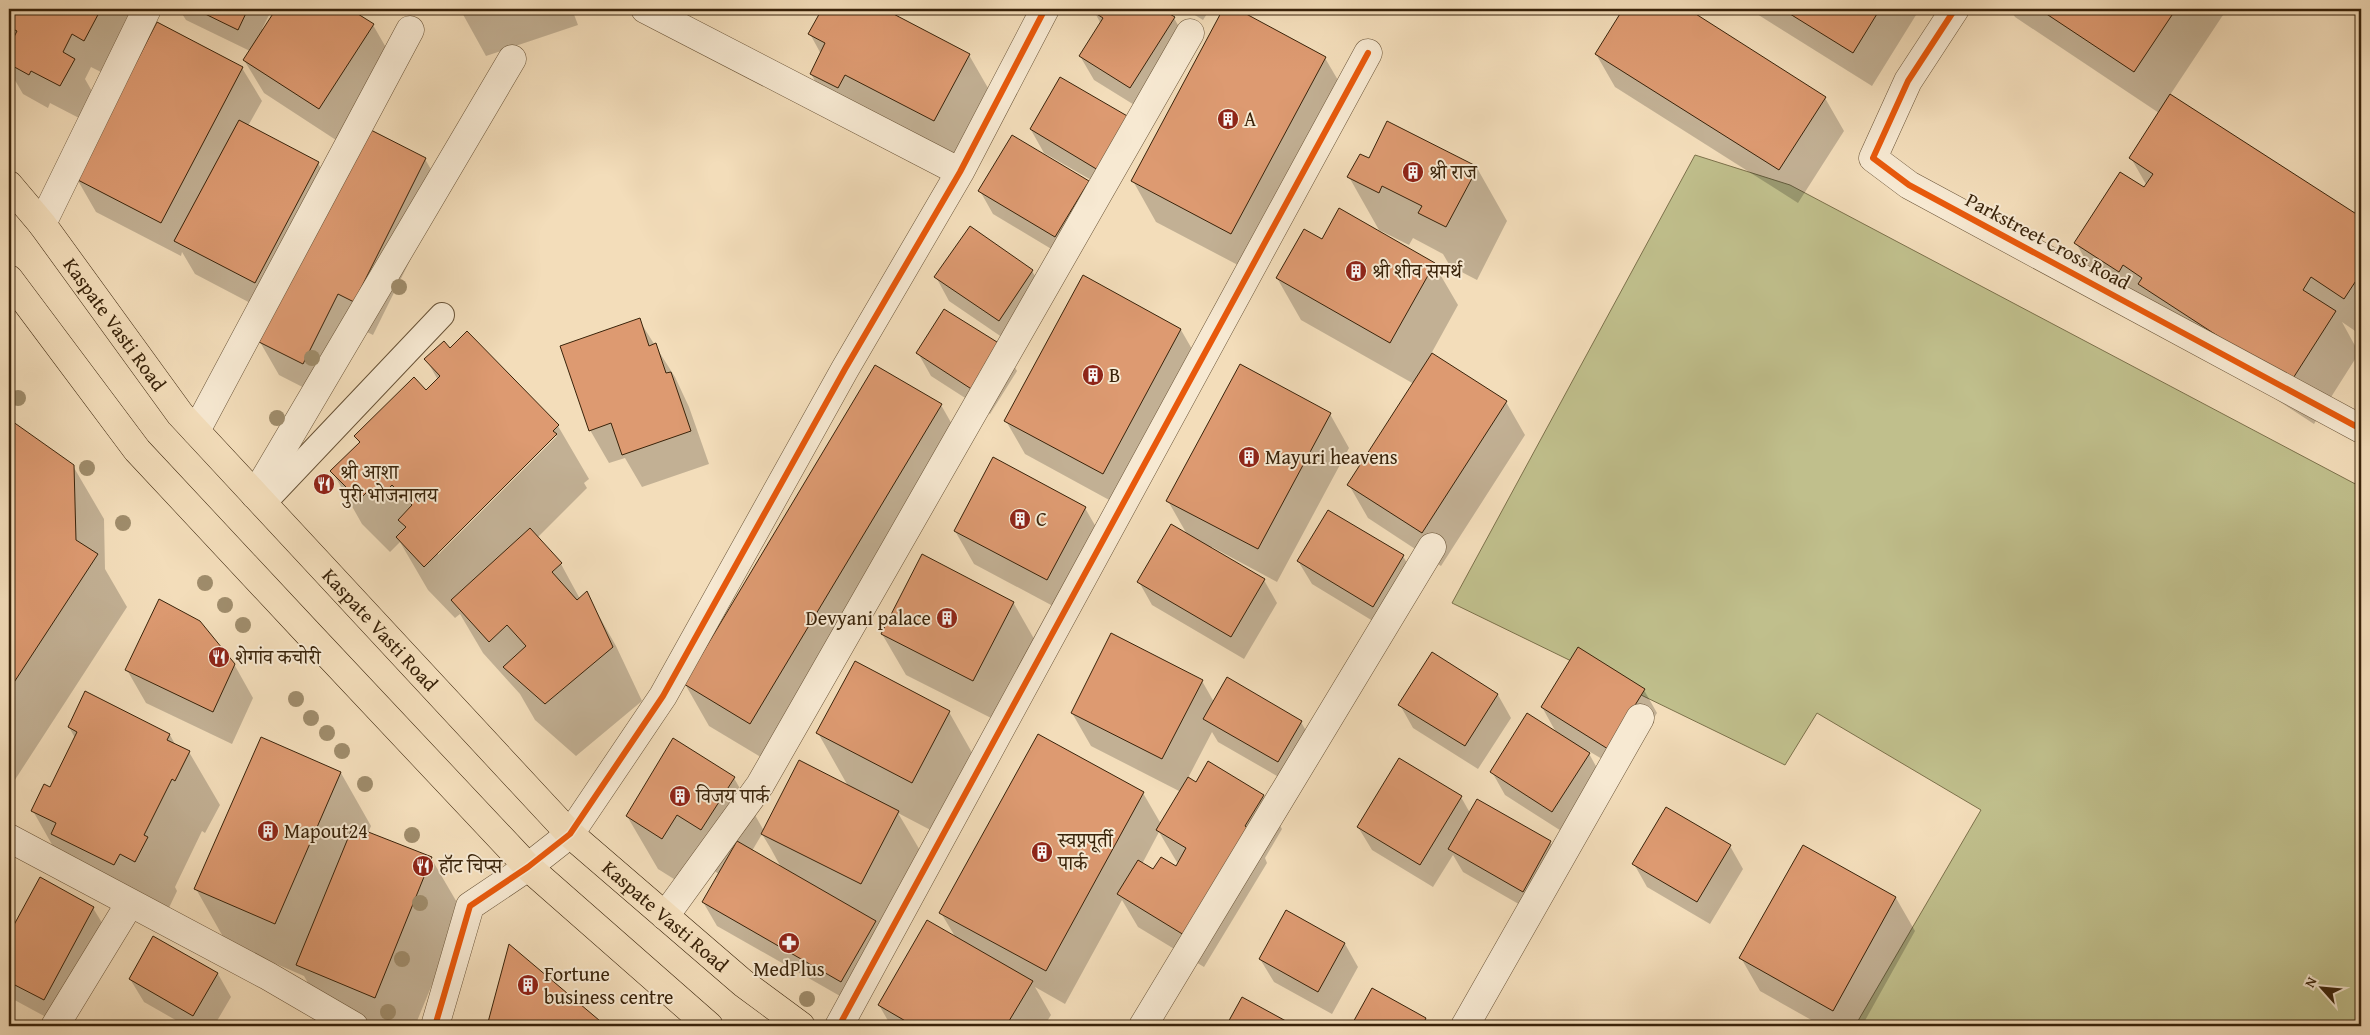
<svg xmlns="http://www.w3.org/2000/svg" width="2370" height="1035" font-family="'Gentium Book Plus','Noto Serif Devanagari',serif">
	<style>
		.green { fill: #c0bf8c; stroke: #7c714b }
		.shadow { fill: #0003; fill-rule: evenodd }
		.building { fill: #dd9a71; stroke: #39230a }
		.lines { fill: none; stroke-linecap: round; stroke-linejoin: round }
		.lane-casing { stroke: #685236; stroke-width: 26 }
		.street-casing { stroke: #685236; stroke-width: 29 }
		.primary-casing { stroke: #39230a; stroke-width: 29 }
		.lane { stroke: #f7e9d2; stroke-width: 24 }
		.street { stroke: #f7e9d2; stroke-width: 28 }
		.primary { stroke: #f3ddba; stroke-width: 28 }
		.cycleway-casing { stroke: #f7e9d2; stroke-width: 9 }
		.cycleway { stroke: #e8590c; stroke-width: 6 }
		.tree { fill: #9f8c6b }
		.labels { text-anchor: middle; stroke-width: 4; stroke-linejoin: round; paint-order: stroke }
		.poi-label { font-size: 20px; fill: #39230a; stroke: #f7e9d2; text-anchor: start }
		.street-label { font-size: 20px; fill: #39230a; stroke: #f7e9d2 }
	</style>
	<rect width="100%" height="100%" fill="#f3ddba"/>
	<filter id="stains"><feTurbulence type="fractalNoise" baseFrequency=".004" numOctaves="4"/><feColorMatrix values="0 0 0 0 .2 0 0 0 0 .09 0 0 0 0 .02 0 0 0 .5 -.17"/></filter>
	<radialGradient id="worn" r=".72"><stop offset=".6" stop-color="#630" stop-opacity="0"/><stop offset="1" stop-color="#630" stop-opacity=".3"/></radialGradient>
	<path class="green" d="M1695,155L1790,185L2361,487V1026H1855L1981,810L1817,713L1785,765L1452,603Z"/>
	<path class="shadow" d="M11,9H137L103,73L91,67L85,79L93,93L79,118L50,103L48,108L23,94L9,70V50L13,41L9,33V13Z
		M179,9H272L262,29L264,30L277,9H348L373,25L392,58L339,142L264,93L244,60L250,51L186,20Z
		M460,9H572L578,25L486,56Z
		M823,9H881L969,55L988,88L954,154L830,107L811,74L821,54L810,34Z
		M1095,9H1159L1174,18L1187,41L1144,111L1094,80L1080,56L1101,24L1094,11Z
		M1185,9H1210L1203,20Z
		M1225,9H1234L1325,58L1349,99L1255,274L1156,222L1133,181Z
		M1625,9H1685L1825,98L1844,131L1798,203L1615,87L1596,54Z
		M1749,9H1913L1916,15L1872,86Z
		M2010,9H2227L2170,95L2361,219V335L2342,322L2359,353L2314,424L2100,285L2076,243L2147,186L2131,158L2159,113L2015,17Z
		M242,68L262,101L248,126L318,163L334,191L425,159L444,192L373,335L357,327L322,397L279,375L260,342L273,315L195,274L182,252L181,256L96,212L77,179Z
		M1031,130L1141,141L1112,192L1044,153Z
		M1369,160L1477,168L1507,221L1477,280L1450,266L1443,254L1413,238L1409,245L1379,230L1349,177Z
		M1088,182L1101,205L1068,259L993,214L980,191Z
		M1323,241L1434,264L1458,305L1431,354L1506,402L1525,435L1441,566L1368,518L1349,485L1414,384L1301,320L1277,278Z
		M1032,271L1046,294L1012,344L949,301L936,277Z
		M1083,277L1181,330L1200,363L1122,507L1025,454L1006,421Z
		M639,320L675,377L689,407L709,464L642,487L625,458L609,463L590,430Z
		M1004,348L1017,371L990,414L931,376L918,353Z
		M450,349L558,426L589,479L584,483L587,488L537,538L561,564L580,599L586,593L616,646L642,701L576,756L535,720L520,694L483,653L460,614L455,618L428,590L400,542L390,552L362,524L332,471L360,444L356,437L426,391L438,380L426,359ZM555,435L557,436L438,555V551Z
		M941,405L965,447L774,765L709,726L685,684Z
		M1330,414L1349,448L1277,582L1212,547L1211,549L1264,580L1277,603L1244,659L1152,605L1139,582L1188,536L1168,501Z
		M9,421L73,466L104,519L105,569L127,607L9,789Z
		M1085,508L1104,541L1066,613L974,564L955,531Z
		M1403,556L1416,579L1386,629L1312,584L1298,561Z
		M1013,602L1037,644L997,721L906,675L882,634Z
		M1433,654L1498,695L1511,718L1478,769L1413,728L1400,705Z
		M234,664L253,698L232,744L146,703L127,670Z
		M1202,681L1214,702L1301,722L1314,745L1291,784L1218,742L1212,732L1188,778L1196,783L1263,796L1282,829L1265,858L1267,863L1204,967L1138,927L1122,900L1065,1004L1035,987L1051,1015L1044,1026H891L879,1005L956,938L941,913L1143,793L1161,824L1181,792L1091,746L1072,713ZM1159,832L1178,864L1176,868L1154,871L1142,864Z
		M1644,690L1657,713L1622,771L1587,750L1602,777L1566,834L1505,795L1492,772L1557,734L1542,707Z
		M949,712L979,765L942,836L898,813L928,864L854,1004L717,926L703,902L719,874L708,867L693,891L658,869L627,816L734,778L764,831L848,786L818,733ZM762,834L771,849L782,869L752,851Z
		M69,727L170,735L176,746L189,752L220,805L205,833L202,831L175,887L177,891L166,914L63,864L33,811L51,788L75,738Z
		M262,739L341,773L371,826L368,833L431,858L462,911L415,1026H348L328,1018L304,976L226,942L196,889Z
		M1461,797L1470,813L1550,842L1564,865L1536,914L1463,872L1453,855L1433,887L1372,850L1358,827Z
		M1730,846L1743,869L1710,924L1647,887L1634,864Z
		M40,879L93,908L107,931L57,1023L9,997V937Z
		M1896,898L1915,931L1862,1026H1822L1760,991L1741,958Z
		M1287,912L1345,944L1358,967L1332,1014L1274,982L1260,959Z
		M510,946L604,1026H488Z
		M218,974L231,997L214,1026H186L144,1002L130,979Z
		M1372,990L1426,1019L1430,1026H1352Z
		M1243,999L1293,1026H1228Z"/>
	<path class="building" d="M10,9H101L84,41L72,34L63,52L75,59L60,86L31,71L29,75L9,64V47L17,31L9,27Z
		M195,9H248L238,30Z
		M276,9H350L374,24L319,109L243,60Z
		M822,9H884L970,54L934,121L845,75L838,88L810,74L825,43L808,34Z
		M1094,9H1161L1175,17L1130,88L1079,56L1103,18L1092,11Z
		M1223,9H1237L1326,57L1231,234L1131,181Z
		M1623,9H1688L1826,97L1779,170L1595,54Z
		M1782,9H1880L1853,53Z
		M2039,9H2176L2134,72Z
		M157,22L243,67L161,223L76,179Z
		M1060,77L1129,117L1098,170L1030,129Z
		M2170,94L2361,217V273L2344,299L2311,277L2303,290L2336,311L2290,383L2138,284L2142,278L2123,265L2119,272L2074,243L2120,172L2144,187L2153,174L2129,158Z
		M239,120L319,162L255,283L174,241Z
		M1387,121L1478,167L1446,227L1418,213L1422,206L1382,186L1379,193L1347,177L1360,154L1369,158Z
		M365,127L426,158L354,302L338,294L303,364L259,342Z
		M1012,135L1089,181L1055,237L978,191Z
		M1339,208L1435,263L1390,343L1276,278L1304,229L1322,239Z
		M970,226L1033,270L999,321L934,277Z
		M1083,275L1181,329L1103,474L1004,421Z
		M944,309L1005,347L976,392L916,353Z
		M640,318L649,346L656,343L666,373L671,372L691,431L622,455L611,423L589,431L560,346Z
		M467,331L559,425L553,431L557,434L424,567L396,537L406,527L398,520L412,505L392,485L378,499L369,490L359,500L330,471L360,442L354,436L414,377L426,390L440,376L424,359L444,341L450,348Z
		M1432,353L1507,401L1422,533L1347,485Z
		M1240,364L1331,413L1258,549L1166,501Z
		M875,365L942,404L750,724L684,684Z
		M9,419L74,465L76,540L98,554L9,690Z
		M993,457L1086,507L1047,580L954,531Z
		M1328,510L1404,555L1373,607L1297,561Z
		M1171,524L1265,579L1231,637L1137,582Z
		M530,528L562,563L552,572L577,600L587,591L613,647L545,704L503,667L526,646L507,625L489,642L451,600Z
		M922,554L1014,602L973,681L881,634Z
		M159,599L200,621L235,664L213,712L125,670Z
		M1111,633L1203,680L1162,759L1071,713Z
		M1578,647L1645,689L1608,749L1541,707Z
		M1432,652L1498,694L1465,746L1398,705Z
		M855,661L950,711L912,783L816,733Z
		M1227,677L1302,721L1278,762L1203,719Z
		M85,691L170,734L167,740L190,751L175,781L172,779L144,835L148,837L135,862L120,854L114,865L51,834L56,823L31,811L44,784L50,787L77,732L68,727Z
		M1527,713L1590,753L1552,812L1490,772Z
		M1038,734L1144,792L1046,971L939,913Z
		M261,737L341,772L275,924L194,889Z
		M673,738L735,777L701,830L677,815L662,839L626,816Z
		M1399,758L1462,796L1420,865L1357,827Z
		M799,760L899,811L861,884L761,834Z
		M1208,761L1264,795L1245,826L1249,829L1184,935L1117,894L1138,860L1153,869L1161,857L1176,866L1186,848L1156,830L1188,777L1196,782Z
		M1477,799L1551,841L1523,892L1448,849Z
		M1666,807L1731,845L1697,902L1632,864Z
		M353,826L432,857L375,998L296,965Z
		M737,841L876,921L841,982L702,902Z
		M1803,845L1896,897L1833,1011L1739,958Z
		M40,877L94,907L44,1000L9,982V934Z
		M1286,910L1345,943L1318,992L1259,959Z
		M927,920L1033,981L1006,1026H914L878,1005Z
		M153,936L218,973L193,1016L129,979Z
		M509,944L606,1026H487Z
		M1372,988L1426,1018L1422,1026H1351Z
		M1242,997L1295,1026H1226Z"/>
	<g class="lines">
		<g class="lane-casing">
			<path id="lane" d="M263,504L442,315"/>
		</g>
		<g class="street-casing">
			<path id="street" d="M645,9L960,172
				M1955,9L1908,81L1873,158L1909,185L2361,429
				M42,224L147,9
				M196,431L410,30
				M255,495L512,59
				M9,838L268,976L354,1026
				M665,916L760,785L1190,33
				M55,1026L130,903
				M435,1026L470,906L528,867L570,834L663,696L845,369L960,172L1045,9
				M839,1026L1368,53
				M1143,1026L1432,547
				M1465,1026L1640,718"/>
		</g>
		<g class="primary-casing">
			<g id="primary">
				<path id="s1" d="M9,185L42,224L180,414L570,834L743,983L801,1026"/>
				<path d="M9,279L137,450L307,632L528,867L709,1026"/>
			</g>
		</g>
		<use href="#lane" class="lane"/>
		<use href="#street" class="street"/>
		<use href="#primary" class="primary"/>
		<g class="cycleway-casing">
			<path id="cycleway" d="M1955,9L1908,81L1873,158L1909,185L2361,429
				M435,1026L470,906L528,867L570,834L663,696L845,369L960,172L1045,9
				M839,1026L1368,53"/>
		</g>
		<use href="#cycleway" class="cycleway"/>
	</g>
	<g class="tree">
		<circle cx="399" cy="287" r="8"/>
		<circle cx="312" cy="358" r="8"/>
		<circle cx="18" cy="398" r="8"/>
		<circle cx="277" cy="418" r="8"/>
		<circle cx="87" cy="468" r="8"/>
		<circle cx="123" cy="523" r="8"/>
		<circle cx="205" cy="583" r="8"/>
		<circle cx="225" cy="605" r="8"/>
		<circle cx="243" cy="625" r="8"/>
		<circle cx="296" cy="699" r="8"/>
		<circle cx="311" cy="718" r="8"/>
		<circle cx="327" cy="733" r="8"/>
		<circle cx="342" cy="751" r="8"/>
		<circle cx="365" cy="784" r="8"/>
		<circle cx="412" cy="835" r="8"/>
		<circle cx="420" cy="903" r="8"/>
		<circle cx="402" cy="959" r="8"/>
		<circle cx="807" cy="999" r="8"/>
		<circle cx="388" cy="1012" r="8"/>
	</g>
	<defs>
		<g id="building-disc" transform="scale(1.125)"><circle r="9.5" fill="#8f2418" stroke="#f7e9d2"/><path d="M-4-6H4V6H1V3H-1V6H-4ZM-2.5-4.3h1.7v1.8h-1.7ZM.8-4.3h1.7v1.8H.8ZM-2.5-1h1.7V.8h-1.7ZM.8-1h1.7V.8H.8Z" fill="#fff"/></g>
		<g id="restaurant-disc" transform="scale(1.125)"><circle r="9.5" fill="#8f2418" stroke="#f7e9d2"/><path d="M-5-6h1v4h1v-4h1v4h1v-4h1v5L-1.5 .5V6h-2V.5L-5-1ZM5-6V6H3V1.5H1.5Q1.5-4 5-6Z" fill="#fff"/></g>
		<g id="pharmacy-disc" transform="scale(1.125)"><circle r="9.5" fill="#8f2418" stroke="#f7e9d2"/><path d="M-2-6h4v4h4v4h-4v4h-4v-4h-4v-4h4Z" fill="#fff"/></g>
	</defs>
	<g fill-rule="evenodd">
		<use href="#building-disc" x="1228" y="119"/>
		<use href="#building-disc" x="1413" y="172"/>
		<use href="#building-disc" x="1356" y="271"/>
		<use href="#building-disc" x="1093" y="375"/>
		<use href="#building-disc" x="1249" y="457"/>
		<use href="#restaurant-disc" x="324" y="484"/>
		<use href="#building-disc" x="1020" y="519"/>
		<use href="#building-disc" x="947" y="618"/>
		<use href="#restaurant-disc" x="219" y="657"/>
		<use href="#building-disc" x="680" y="796"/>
		<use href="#building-disc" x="268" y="831"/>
		<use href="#building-disc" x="1042" y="852"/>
		<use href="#restaurant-disc" x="423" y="866"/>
		<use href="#pharmacy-disc" x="789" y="943"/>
		<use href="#building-disc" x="528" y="985"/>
	</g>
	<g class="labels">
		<g class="poi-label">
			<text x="1244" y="126">A</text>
			<text x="1429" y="179">श्री राज</text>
			<text x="1372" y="278">श्री शीव समर्थ</text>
			<text x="1109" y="382">B</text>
			<text x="1265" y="464">Mayuri heavens</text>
			<text x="340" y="479">श्री आशा<tspan x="340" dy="23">पुरी भोजनालय</tspan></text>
			<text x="1036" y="526">C</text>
			<text x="931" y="625" text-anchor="end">Devyani palace</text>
			<text x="235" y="664">शेगांव कचोरी</text>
			<text x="696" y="803">विजय पार्क</text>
			<text x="284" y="838">Mapout24</text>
			<text x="1058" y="847">स्वप्नपूर्ती<tspan x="1058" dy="23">पार्क</tspan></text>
			<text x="439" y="873">हॉट चिप्स</text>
			<text x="789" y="976" text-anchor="middle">MedPlus</text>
			<text x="544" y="981">Fortune<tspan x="544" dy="23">business centre</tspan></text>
		</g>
		<g class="street-label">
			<text transform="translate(2048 241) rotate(28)" y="7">Parkstreet Cross Road</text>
			<text dy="7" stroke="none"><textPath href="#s1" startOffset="175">Kaspate Vasti Road</textPath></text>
			<text dy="7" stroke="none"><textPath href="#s1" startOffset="580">Kaspate Vasti Road</textPath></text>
			<text dy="7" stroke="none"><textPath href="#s1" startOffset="985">Kaspate Vasti Road</textPath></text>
		</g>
	</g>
	<rect width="2370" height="1035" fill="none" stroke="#f3ddba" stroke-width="30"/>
	<rect x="10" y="10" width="2350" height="1015" fill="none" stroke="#39230a" stroke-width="2.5"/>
	<rect x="15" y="15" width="2340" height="1005" fill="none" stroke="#39230a"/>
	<g transform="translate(2322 988) rotate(297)" stroke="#f7e9d2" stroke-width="4" paint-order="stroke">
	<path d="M0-4L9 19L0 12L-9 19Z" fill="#39230a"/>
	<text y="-8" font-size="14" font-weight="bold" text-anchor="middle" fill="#39230a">N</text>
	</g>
	<rect width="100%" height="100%" filter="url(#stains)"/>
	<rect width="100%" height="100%" fill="url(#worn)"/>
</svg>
